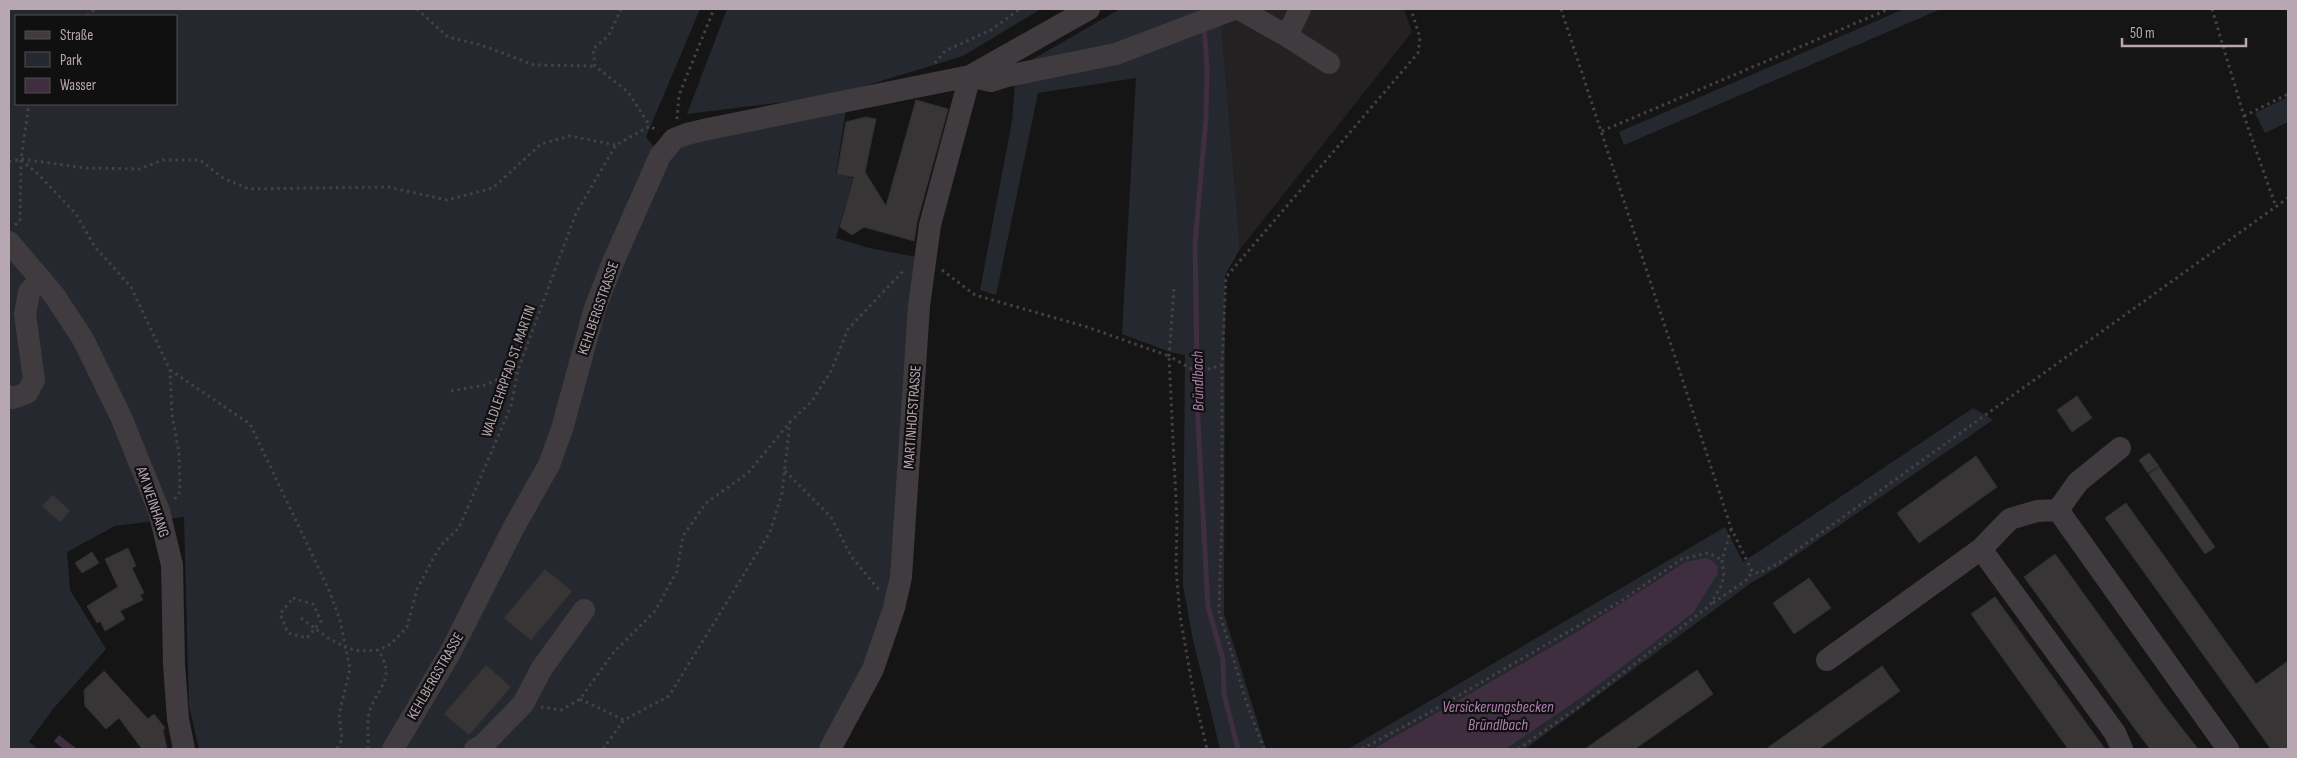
<svg xmlns="http://www.w3.org/2000/svg" width="2297" height="758" font-family="'Sofia Sans Condensed',sans-serif">
	<style>
		.built { fill: #232122 }
		.green { fill: #25282e; fill-rule: evenodd }
		.water { fill: #3e2e3f }
		.lines { fill: none; stroke-linecap: round; stroke-linejoin: round }
		.stream { stroke: #3e2e3f; stroke-width: 5 }
		.building { fill: #383537; stroke: #322f30 }
		.path { stroke: #474046; stroke-width: 3; stroke-dasharray: 2.5 4; stroke-linecap: butt }
		.minor { stroke: #403b3e; stroke-width: 22 }
		.labels { text-anchor: middle; stroke-width: 4.5; stroke-linejoin: round; paint-order: stroke }
		.street-label { font-size: 15px; fill: #b6a7b3; stroke: #111010 }
		.water-label { font-size: 16px; font-style: italic; fill: #af7eb1; stroke: #111010 }
	</style>
	<rect width="100%" height="100%" fill="#161515"/>
	<path class="built" d="M1220,9H1404L1412,32L1240,249Z"/>
	<path class="green" d="M9,9H700L646,137L656,149L548,449L386,749H199L189,706L184,517L115,526L67,552L70,590L106,649L53,709L29,742L38,749H9ZM16,16H176V104H16Z
		M727,9H1041L963,56L832,96L687,114Z
		M1120,9H1220L1240,249L1225,275L1224,614L1266,749H1220L1193,640L1183,585L1185,355L1170,352L1122,334L1136,78L1038,93L996,295L980,290L1012,121L1016,69Z
		M1904,9H1941L1624,145L1619,132Z
		M2288,97V122L2265,133L2255,113Z
		M846,109L836,174L853,178L836,238L869,248L922,258L902,522L872,664L822,749H485L522,719L460,749H400L466,641L588,352L659,176L679,149L697,139Z
		M1973,408L1993,420L1780,566L1751,583L1525,749H1506L1581,698L1685,562L1575,633L1373,749H1348L1725,527L1743,562Z"/>
	<path class="water" d="M1705,558C1714,561 1718,563 1718,573L1693,613L1581,698L1506,749H1373L1575,633L1685,562Z
		M59,735L77,749H63L54,741Z"/>
	<g class="lines">
		<path class="stream" d="M1204,27L1207,67L1206,118L1195,243L1198,422L1208,607L1223,659L1224,694L1238,749"/>
	</g>
	<path class="building" d="M916,100L948,109L917,222L914,241L864,227L852,235L840,227L854,177L837,174L846,122L866,117L876,119L865,172L886,206Z
		M2077,396L2092,418L2072,432L2057,410Z
		M2149,453L2159,466L2148,473L2139,460Z
		M1976,456L1997,487L1919,543L1897,513Z
		M2159,467L2215,547L2205,554L2150,476L2149,474Z
		M53,495L70,511L60,522L42,506Z
		M2126,503L2256,684L2288,661V749H2271L2105,518Z
		M128,548L136,566L132,568L144,593L140,595L143,600L120,611L125,619L105,631L100,621L97,623L87,606L118,587L105,559Z
		M92,552L99,563L82,573L75,563Z
		M2055,554L2166,708L2198,749H2150L2132,725L2024,577Z
		M545,569L572,591L531,640L504,618Z
		M1809,578L1831,608L1794,634L1773,603Z
		M1995,597L2105,749H2068L1971,614Z
		M486,665L511,687L469,735L444,714Z
		M1882,666L1900,691L1819,749H1766Z
		M1697,670L1713,694L1635,749H1585Z
		M104,671L148,719L154,714L165,728L163,730L167,749H142L119,718L106,729L85,706L84,690Z"/>
	<g class="lines">
		<path class="path" d="M417,9L448,37L481,45L534,65L595,66
			M621,9L609,35L593,49L595,66L628,92L650,126
			M1561,9L1731,528L1752,571L1759,573L1779,563L2288,198
			M2212,9L2244,116L2276,207
			M87,16L95,9
			M935,63L945,51L991,30L1020,9
			M2244,116L2288,94
			M677,119L679,95L714,9
			M1602,131L1889,9
			M21,160L38,174L76,214L95,247L131,287L170,370L172,415L179,453L180,492L174,500
			M9,162L21,159L85,168L140,169L163,160H200L223,178L249,189L388,187L447,200L493,188L541,144L570,136L616,145
			M15,225L20,221L21,159L29,104
			M942,270L975,295L1087,327L1169,356L1177,521L1176,569L1180,616L1194,695L1207,749
			M1174,289L1169,356L1197,372L1222,365
			M170,370L250,424L329,590L340,620L350,669L339,714L342,739L337,749
			M451,391L485,385L518,371
			M785,471L831,517L851,556L880,591
			M293,598L313,604L321,621L307,638L288,633L280,614Z
			M1713,603L1748,579L1752,571
			M301,618L328,638L347,648L360,651L378,650L391,644L407,627L417,589L440,546L459,528L511,406L518,370L576,213L616,145L650,126L658,131
			M580,699L624,720
			M541,707L561,710L580,699L614,652L655,611L677,571L683,536L706,503L748,473L790,422L812,401L831,371L848,329L905,269
			M368,749C369,738 366,721 370,710C380,684 396,678 378,650
			M603,749L624,720L669,696L770,532L782,493L790,422
			M1264,749L1247,704L1219,611L1222,516V365L1226,277L1418,53L1420,38L1411,9
			M1362,749L1427,714L1621,601L1682,559L1708,553L1722,560
			M1518,749L1579,707L1710,605L1721,586L1724,576L1722,560L1731,529"/>
		<path class="minor" d="M1239,9L1287,36L1300,9
			M1287,36L1329,63
			M970,76L991,81L1007,76L1116,54L1234,9
			M9,242L54,295L83,339L121,417L159,511L172,565L174,664L178,719L184,749
			M9,396L13,398L27,393L34,380L25,314L29,292L41,279
			M2058,510L2228,749
			M1981,549L2115,733L2122,749
			M1827,660L1981,549L2010,519L2037,511L2058,510L2078,482L2120,448
			M393,749L450,653L515,525L549,465L562,429L595,308L613,262L660,156L674,139L687,134L708,129L970,76L1089,9
			M475,749L482,746L523,704L542,668L584,610
			M830,749L873,669L894,608L901,577L919,306L930,225L970,76"/>
	</g>
	<g class="labels">
		<g class="street-label">
			<text transform="translate(598 308) rotate(-71)" y="5">KEHLBERGSTRASSE</text>
			<text transform="translate(508 371) rotate(-71)" y="5">WALDLEHRPFAD ST. MARTIN</text>
			<text transform="translate(912 417) rotate(-86)" y="5">MARTINHOFSTRASSE</text>
			<text transform="translate(153 502) rotate(71)" y="5">AM WEINHANG</text>
			<text transform="translate(435 676) rotate(-60)" y="5">KEHLBERGSTRASSE</text>
		</g>
		<g class="water-label">
			<text transform="translate(1197 381) rotate(-91)" y="6">Bründlbach</text>
			<text x="1498" y="712">Versickerungsbecken<tspan x="1498" dy="18">Bründlbach</tspan></text>
		</g>
	</g>
	<rect width="2297" height="758" fill="none" stroke="#b6a7b3" stroke-width="20"/>
	<rect x="15" y="15" width="162" height="90" fill="#111010" stroke="#534c51"/>
	<rect x="25" y="31" width="25" height="8" fill="#403b3e" stroke="#534c51"/>
	<text x="60" y="40" font-size="15" fill="#b6a7b3">Straße</text>
	<rect x="25" y="52" width="25" height="15" fill="#25282e" stroke="#534c51"/>
	<text x="60" y="65" font-size="15" fill="#b6a7b3">Park</text>
	<rect x="25" y="78" width="25" height="15" fill="#3e2e3f" stroke="#534c51"/>
	<text x="60" y="90" font-size="15" fill="#b6a7b3">Wasser</text>
	<path d="M2122 38v8h124v-8" fill="none" stroke="#b6a7b3" stroke-width="2.5"/>
	<text x="2130" y="38" font-size="15" fill="#b6a7b3" stroke="#111010" stroke-width="4" paint-order="stroke">50 m</text>
</svg>
